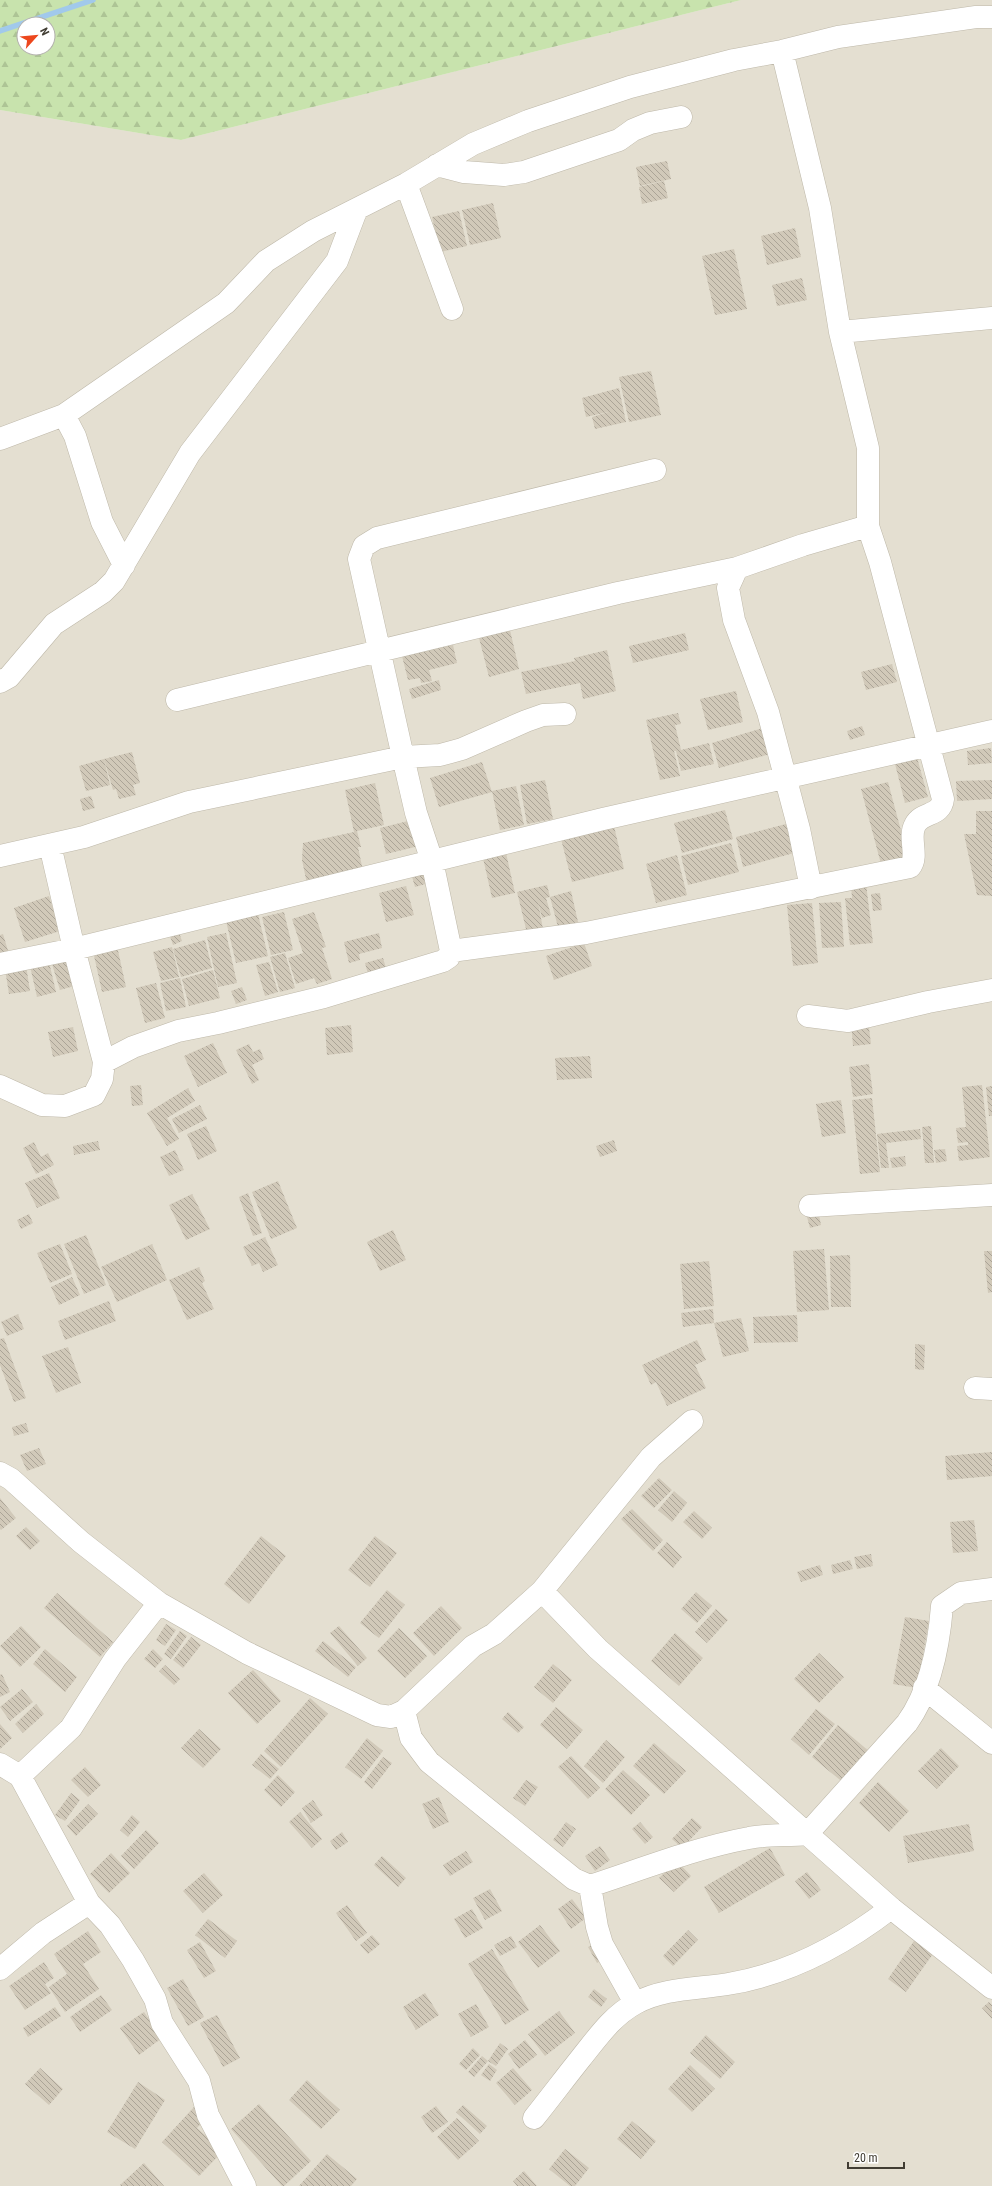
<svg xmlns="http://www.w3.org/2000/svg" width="992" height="2186" font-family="'Roboto Condensed',sans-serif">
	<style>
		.residential { fill: #e4dfd1 }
		.forest { fill: url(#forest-firs); fill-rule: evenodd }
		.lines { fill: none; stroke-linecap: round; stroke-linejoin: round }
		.stream { stroke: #a1c9eb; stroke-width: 5.5 }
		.building { fill: url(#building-back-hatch) }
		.minor-casing { stroke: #beb8a9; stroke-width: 23 }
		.minor { stroke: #fff; stroke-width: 22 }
	</style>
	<defs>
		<pattern id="forest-firs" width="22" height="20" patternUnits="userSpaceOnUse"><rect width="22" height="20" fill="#c8e3ad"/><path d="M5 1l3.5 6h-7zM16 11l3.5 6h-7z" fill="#adc495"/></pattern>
		<pattern id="building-back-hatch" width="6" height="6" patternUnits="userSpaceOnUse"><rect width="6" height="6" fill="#d1c9b9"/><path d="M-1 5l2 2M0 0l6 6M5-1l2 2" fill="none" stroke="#aba497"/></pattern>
	</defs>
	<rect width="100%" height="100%" fill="#f0ede3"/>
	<path class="residential" d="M741,0H992V2186H0V110L181,140Z"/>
	<path class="forest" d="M0,0H741L181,140L0,110ZM24,24H48V48H24Z"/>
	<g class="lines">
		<path class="stream" d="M0,31L93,0"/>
	</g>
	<path class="building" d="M667,161L671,179L640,186L636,167Z
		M664,181L668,198L642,204L639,187Z
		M493,203L501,238L470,245L462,210Z
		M459,211L467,246L440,252L432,217Z
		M795,228L801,257L767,265L761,236Z
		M734,249L747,309L715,315L702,256Z
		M802,278L807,300L777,306L772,285Z
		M651,371L661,415L629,422L619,377Z
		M619,388L626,422L595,429L592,417L608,412L586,417L582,398Z
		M510,630L519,669L489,677L479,638Z
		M685,633L689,650L633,663L629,646Z
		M453,645L457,663L429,670L432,681L421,683L420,678L408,680L402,656Z
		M607,650L616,691L583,699L580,683L526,694L521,672L575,661L574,658Z
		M892,664L897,682L866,690L861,672Z
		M439,680L441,690L412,699L409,689Z
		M736,691L743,722L708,730L700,699Z
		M678,713L681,724L675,725L681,750L709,743L714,764L681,771L676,751H674L680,776L660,780L646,720Z
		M862,726L865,735L850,740L847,731Z
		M763,728L770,754L719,768L712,743Z
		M991,748L992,763L968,765L967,751Z
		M132,752L140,783L133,785L136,795L119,799L116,789L113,790L104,759Z
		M916,754L928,797L905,803L894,760Z
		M104,759L110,785L86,791L79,766Z
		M482,762L492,792L439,807L430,778Z
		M545,780L553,819L527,824L520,785Z
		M992,780V799L957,801L956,781Z
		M888,782L908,857L881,864L861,789Z
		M375,783L384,825L357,831L361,847H358L363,871L307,884L302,860L303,843L354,832L345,790Z
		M516,786L524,825L500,830L492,791Z
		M91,796L95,808L83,811L80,799Z
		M725,810L733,839L682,853L674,823Z
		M976,811H992V896L977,895L964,834H976Z
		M412,820L419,846L386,854L380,828Z
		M786,824L794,853L743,867L736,837Z
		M614,826L624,869L572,882L561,839Z
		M731,843L739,872L688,885L681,856Z
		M506,853L515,893L492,898L483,858Z
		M677,855L687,895L656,903L646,864Z
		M425,869L429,883L415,887L411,873Z
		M866,883L873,943L850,945L845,898H852L851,884Z
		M547,885L550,897L571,891L578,922L558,927L550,897L546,898L551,915L542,918L538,902L543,929L527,933L517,892Z
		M406,886L414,915L386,922L379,893Z
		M880,893L882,910L873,911L871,894Z
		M49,896L60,931L25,942L14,908Z
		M841,902L844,947L822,948L819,903Z
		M812,903L818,963L793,966L787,905Z
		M284,912L293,950L271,955L262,917Z
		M314,912L326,947L322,948L332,979L317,984L314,978L296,984L288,958L303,953L292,919Z
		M258,914L268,956L236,963L226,921Z
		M178,930L182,941L173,945L169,933Z
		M226,933L237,983L218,987L207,937Z
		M379,933L382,948L359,954L360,960L349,963L344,942Z
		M3,934L9,954L0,957V935Z
		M205,940L212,968L181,977L173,949Z
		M584,943L592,966L554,980L546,956Z
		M117,946L126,987L102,992L93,951Z
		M172,947L179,977L161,981L153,952Z
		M285,953L295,988L280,992L270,957Z
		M65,956L74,986L60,990L51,961Z
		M383,958L386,968L368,974L365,963Z
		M49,962L56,992L37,997L30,966Z
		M269,962L278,992L265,996L256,965Z
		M26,965L30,991L9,994L5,969Z
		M213,970L220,998L189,1006L182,979Z
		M180,978L186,1007L166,1011L160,983Z
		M156,983L165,1018L145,1023L136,988Z
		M242,987L247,1000L236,1004L231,991Z
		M868,1020L871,1044L853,1046L851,1022Z
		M351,1025L353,1052L327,1055L325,1028Z
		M73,1027L78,1051L53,1057L48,1032Z
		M213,1043L227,1073L198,1087L184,1056Z
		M249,1044L253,1052L260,1049L264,1059L252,1065L259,1080L252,1084L236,1050Z
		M590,1056L592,1078L557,1080L555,1058Z
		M869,1064L873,1094L853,1097L849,1067Z
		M141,1085L143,1105L132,1106L130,1086Z
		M982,1085L990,1157L959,1161L957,1146L968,1145V1142L958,1143L956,1128L966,1127L962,1087Z
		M992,1086V1116H989L986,1087Z
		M188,1088L195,1101L167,1118L179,1139L167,1146L147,1113Z
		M872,1098L880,1172L860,1174L852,1100Z
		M841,1100L846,1133L822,1137L816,1104Z
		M200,1105L207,1119L179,1133L172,1119Z
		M206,1126L217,1151L198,1160L187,1134Z
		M931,1126L934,1163H925L922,1127Z
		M920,1129L921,1139L886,1143L889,1168H881L877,1134Z
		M614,1140L617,1151L600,1157L596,1146Z
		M98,1141L100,1150L74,1155L73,1146Z
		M34,1142L41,1157L48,1153L54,1165L36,1174L23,1148Z
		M945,1149L947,1161L936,1163L934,1150Z
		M175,1150L184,1170L169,1176L160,1157Z
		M905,1156L906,1166L892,1168L890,1158Z
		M49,1173L60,1198L37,1208L25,1183Z
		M278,1181L297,1228L271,1239L252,1192Z
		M248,1193L262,1233L253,1236L239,1197Z
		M192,1194L210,1229L186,1240L169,1205Z
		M29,1214L33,1223L21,1229L17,1220Z
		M819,1215L821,1225L810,1228L807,1217Z
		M393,1230L406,1260L380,1271L367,1242Z
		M86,1235L106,1285L84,1294L64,1244Z
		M265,1237L278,1265L263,1272L259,1263L252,1266L243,1247Z
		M60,1244L72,1274L50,1283L37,1253Z
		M152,1244L167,1280L117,1302L101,1267Z
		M824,1249L829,1310L797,1312L793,1251Z
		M984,1251H992V1292L988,1293Z
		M850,1255L851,1307H831L830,1256Z
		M709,1261L714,1306L684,1309L680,1264Z
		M199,1267L205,1281L202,1283L214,1309L187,1320L169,1280Z
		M72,1277L80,1295L59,1305L51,1287Z
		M109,1301L116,1321L65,1340L58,1321Z
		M713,1309L714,1323L683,1327L681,1313Z
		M18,1314L24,1329L7,1336L1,1322Z
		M797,1315L798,1342L754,1343L753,1317Z
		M741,1318L749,1351L723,1357L714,1323Z
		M4,1338L26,1398L14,1402L0,1365V1339Z
		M697,1340L706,1360L695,1365L706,1388L667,1406L656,1382L651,1385L642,1365Z
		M915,1344L925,1345L924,1370L915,1369Z
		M68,1347L81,1383L56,1393L42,1356Z
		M26,1423L29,1432L14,1436L12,1427Z
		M39,1448L46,1464L27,1471L20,1455Z
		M992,1452V1476L947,1480L945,1456Z
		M659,1478L672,1490L654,1508L641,1496Z
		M674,1491L687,1503L672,1522L658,1510Z
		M0,1498L16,1518L1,1530L0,1529Z
		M632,1509L663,1540L653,1551L621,1519Z
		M694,1511L712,1528L702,1539L683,1522Z
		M974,1520L978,1551L953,1553L950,1522Z
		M26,1527L40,1541L30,1550L16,1536Z
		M261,1536L286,1556L249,1604L224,1584Z
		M375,1536L397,1553L370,1587L348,1570Z
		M667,1542L682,1557L673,1568L657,1553Z
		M871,1554L873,1566L857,1569L854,1557Z
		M850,1560L853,1569L833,1574L831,1565Z
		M820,1565L823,1575L801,1582L797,1572Z
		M387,1590L405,1605L379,1638L360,1623Z
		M696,1592L712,1606L697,1623L681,1609Z
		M57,1593L113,1642L100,1657L44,1608Z
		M441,1606L462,1628L434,1656L413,1633Z
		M716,1609L728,1620L707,1643L695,1632Z
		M905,1617L929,1621L917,1688L893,1684Z
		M166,1624L176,1630L165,1646L156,1640Z
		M21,1626L41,1647L20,1667L0,1646Z
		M339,1626L367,1658L358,1666L330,1633Z
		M399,1628L427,1656L405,1678L377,1651Z
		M180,1631L187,1636L171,1659L164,1654Z
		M675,1633L703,1658L679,1686L651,1661Z
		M191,1637L201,1645L183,1668L173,1660Z
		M323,1641L356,1667L348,1677L315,1651Z
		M45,1649L77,1677L65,1692L33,1664Z
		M153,1649L163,1659L155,1668L144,1659Z
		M819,1653L844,1677L819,1703L794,1679Z
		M553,1664L572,1680L553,1703L534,1687Z
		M165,1665L180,1679L174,1685L159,1671Z
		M253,1670L281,1701L257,1724L228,1693Z
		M2,1674L10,1692L0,1697V1675Z
		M22,1689L33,1702L10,1721L0,1707Z
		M310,1698L328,1714L281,1767L264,1751Z
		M36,1704L44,1714L23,1733L15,1724Z
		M556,1707L583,1730L567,1749L540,1725Z
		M816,1709L835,1724L809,1755L791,1739Z
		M508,1712L524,1727L518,1733L502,1719Z
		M0,1724L12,1738L0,1749Z
		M838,1725L870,1752L845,1784L812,1757Z
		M199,1729L221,1749L203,1768L181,1748Z
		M367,1738L383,1751L361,1779L345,1767Z
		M606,1740L625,1757L603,1783L584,1766Z
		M654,1743L686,1771L664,1794L633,1766Z
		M941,1748L959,1766L937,1789L918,1771Z
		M261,1754L279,1769L270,1779L252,1765Z
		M571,1756L600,1788L588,1799L558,1767Z
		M383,1757L392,1763L372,1789L364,1782Z
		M85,1767L101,1785L88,1797L71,1780Z
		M623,1770L650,1795L631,1815L605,1789Z
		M278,1775L295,1792L281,1807L264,1790Z
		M526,1780L538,1787L525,1806L513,1798Z
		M878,1782L909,1811L889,1832L859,1803Z
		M71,1793L80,1800L65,1821L55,1815Z
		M439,1797L449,1822L433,1829L422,1804Z
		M313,1800L323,1815L311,1823L302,1808Z
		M88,1804L98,1814L76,1836L67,1826Z
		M300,1812L322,1839L312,1848L289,1822Z
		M132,1815L140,1822L128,1837L120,1830Z
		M692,1818L702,1827L682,1848L672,1839Z
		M566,1822L576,1829L563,1847L553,1840Z
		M640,1822L653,1837L645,1844L632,1829Z
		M969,1824L974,1851L908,1863L903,1836Z
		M146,1830L159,1843L134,1869L121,1856Z
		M342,1832L348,1842L336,1850L330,1841Z
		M600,1846L610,1860L595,1871L585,1856Z
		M770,1848L785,1875L719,1913L704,1887Z
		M466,1851L473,1862L450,1876L443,1865Z
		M111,1853L130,1873L109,1893L90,1874Z
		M382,1856L406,1878L398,1887L374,1865Z
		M677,1861L691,1876L674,1892L659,1878Z
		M807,1872L821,1890L809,1899L795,1881Z
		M204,1873L223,1895L203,1913L183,1891Z
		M490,1889L502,1911L485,1920L473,1898Z
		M572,1899L586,1918L571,1929L558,1909Z
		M347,1905L367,1933L356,1941L336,1913Z
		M472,1909L483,1928L465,1938L454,1919Z
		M208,1919L237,1941L225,1958L195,1935Z
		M540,1925L560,1951L538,1968L518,1942Z
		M688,1930L698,1940L673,1966L663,1956Z
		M88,1931L101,1952L83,1964L99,1989L65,2012L49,1987L67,1974L54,1954Z
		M372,1935L380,1944L368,1954L360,1945Z
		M511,1936L517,1947L500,1956L494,1945Z
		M916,1938L935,1951L906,1992L888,1979Z
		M599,1941L608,1957L597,1963L588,1947Z
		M200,1942L216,1971L204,1978L187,1950Z
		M492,1949L529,2010L505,2025L468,1964Z
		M44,1962L54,1978L45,1984L51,1993L25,2010L9,1986Z
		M183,1979L204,2017L188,2026L167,1988Z
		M594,1989L607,1999L601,2007L588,1997Z
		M425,1993L439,2015L416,2030L403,2007Z
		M101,1995L112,2010L80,2032L70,2017Z
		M989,2002L992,2005V2019L982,2008Z
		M476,2004L489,2027L471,2037L458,2014Z
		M55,2007L61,2016L28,2037L23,2028Z
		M559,2011L575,2033L545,2056L528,2034Z
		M144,2012L162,2038L139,2055L120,2028Z
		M217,2015L240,2058L223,2067L200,2023Z
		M706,2035L735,2062L720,2079L690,2053Z
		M525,2040L537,2055L519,2069L508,2054Z
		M500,2043L508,2049L496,2066L488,2061Z
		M473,2048L480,2055L466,2070L459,2064Z
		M482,2056L488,2061L474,2077L468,2072Z
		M489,2064L497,2070L490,2081L481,2075Z
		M690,2065L715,2089L692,2112L668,2089Z
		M40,2068L63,2089L49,2105L25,2084Z
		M513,2068L532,2090L515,2105L496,2083Z
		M307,2080L340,2110L321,2129L289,2100Z
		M138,2082L165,2100L135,2149L107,2132Z
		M259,2104L311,2161L284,2186H282L231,2129Z
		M463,2105L487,2126L480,2134L456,2112Z
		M436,2106L448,2122L432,2133L421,2117Z
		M194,2107L206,2118L197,2128L223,2151L199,2176L162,2142Z
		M457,2118L479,2141L458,2160L437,2137Z
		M632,2121L656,2141L641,2159L617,2139Z
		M565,2149L589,2168L575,2186H570L549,2169Z
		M327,2154L357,2179L351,2186H299Z
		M144,2163L164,2186H121L120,2185Z
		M524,2171L537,2186H517L513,2181Z"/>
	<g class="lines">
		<g class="minor-casing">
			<path id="minor" d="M782,51L820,208L840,332L992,318
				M437,165L464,172L504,175L524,172L619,140L633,130L650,123L681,117
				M406,184L452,309
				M64,415L75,436L102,522L124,565
				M0,439L64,415L226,303L266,261L313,231L406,184L473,144L528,121L630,87L734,60L782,51L838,37L976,17H992
				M0,682L9,677L54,624L103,592L114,581L190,453L337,261L356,211
				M177,700L618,593L737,568
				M565,714L543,715L526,721L462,749L440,755L403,757L359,559L364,546L377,538L655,470
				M0,856L84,837L189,802L403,757L416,813L432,861L451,951L449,957L443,961L324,997L218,1023L178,1031L133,1047L104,1062
				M811,888L799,829L768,712L734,620L728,588L737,568L803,545L868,526V448L840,332
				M451,951L586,933L910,867C919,856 908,838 915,825C922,811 941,817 943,799L880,562L868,526
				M0,964L74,949L603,819L992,731
				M808,1016L848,1021L928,1002L992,990
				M0,1086L42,1105L65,1106L94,1095L102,1079L104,1062L74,949L50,845
				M810,1206L992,1195
				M975,1388L992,1389
				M0,1473L11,1479L81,1542L159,1603L247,1653L377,1715L391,1717L404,1711L473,1646L494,1634L542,1591L598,1649L891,1908L992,1988
				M542,1591L651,1457L692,1421
				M924,1688L992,1743
				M404,1711L411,1738L429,1762L574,1879L590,1886C642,1869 695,1848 749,1838C768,1834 787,1836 807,1834L907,1723C930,1691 939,1645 942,1606L961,1593L992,1589
				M0,1764L20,1776L89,1903L110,1925L133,1960L155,1999L162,2023L199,2081L208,2115L245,2186
				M20,1776L71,1728L115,1659L159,1603
				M590,1886L597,1927L602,1944L635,2003
				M0,1969L43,1933L89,1903
				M534,2118C550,2098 565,2078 581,2058C598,2037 612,2016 636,2003C663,1988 697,1989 728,1984C789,1974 843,1945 891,1908"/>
		</g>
		<use href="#minor" class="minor"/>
	</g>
	<g transform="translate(36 36) rotate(63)"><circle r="19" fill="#ffffff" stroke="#b3b1ad"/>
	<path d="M0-3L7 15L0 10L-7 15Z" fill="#ed471d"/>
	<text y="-6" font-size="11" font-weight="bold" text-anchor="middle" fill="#413d33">N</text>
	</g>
	<path d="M848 2162v6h56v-6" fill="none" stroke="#413d33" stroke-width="2"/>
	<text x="854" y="2162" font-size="12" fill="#413d33" stroke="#ffffff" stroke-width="3" paint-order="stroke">20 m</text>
</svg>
